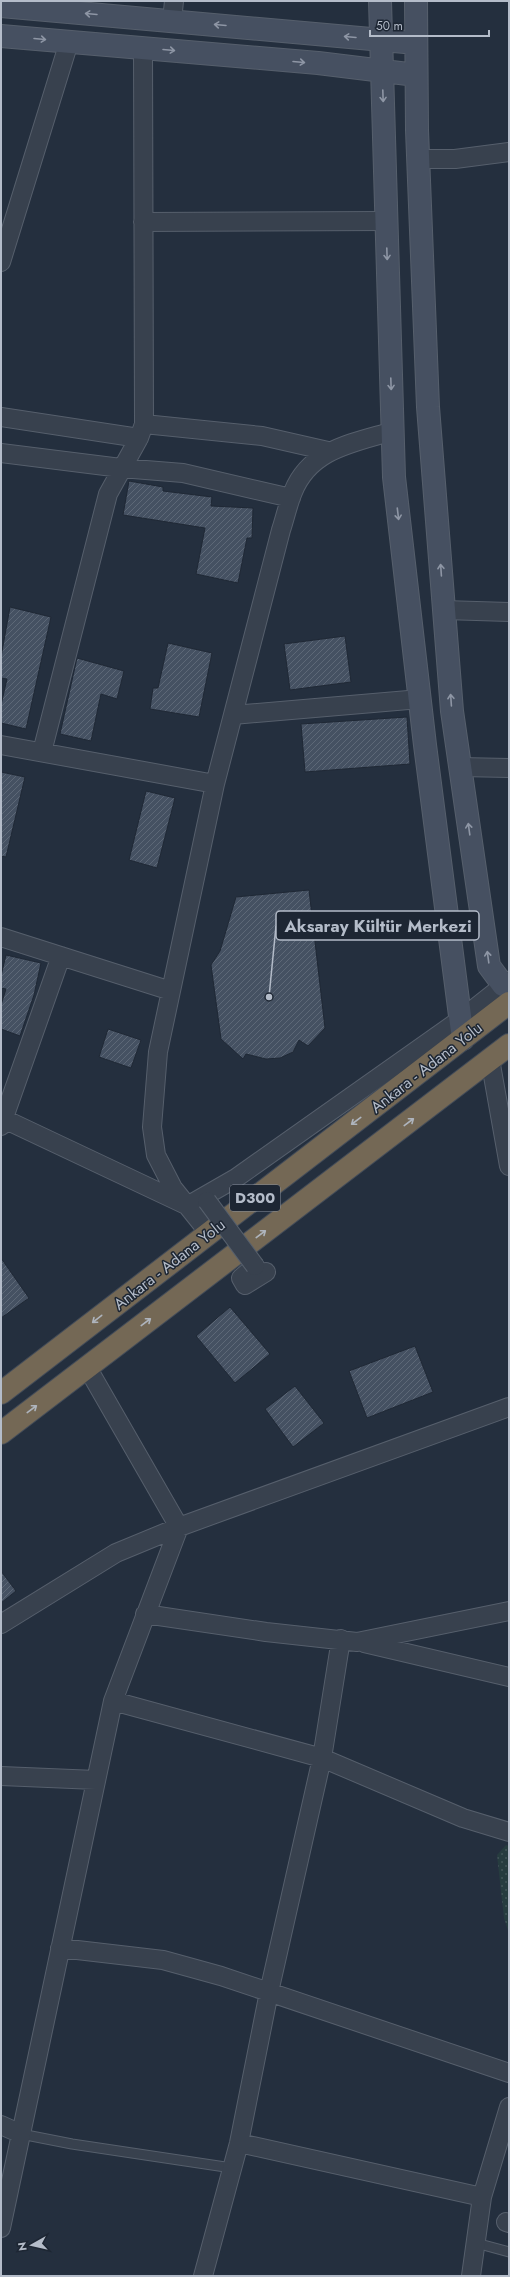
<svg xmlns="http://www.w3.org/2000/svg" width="510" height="2277" font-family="Jost,sans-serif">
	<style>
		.park { fill: url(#park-dots) }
		.building { fill: url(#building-hatch); stroke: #1f2835 }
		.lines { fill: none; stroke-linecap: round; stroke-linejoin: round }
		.lane-casing { stroke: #565f6c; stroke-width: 11 }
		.street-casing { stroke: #565f6c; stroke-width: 20 }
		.secondary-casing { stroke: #565f6c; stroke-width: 24 }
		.highway-casing { stroke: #434c59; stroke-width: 24 }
		.lane { stroke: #38414e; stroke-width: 9 }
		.street { stroke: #38414e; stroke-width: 18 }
		.secondary { stroke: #465061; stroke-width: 22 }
		.highway { stroke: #746855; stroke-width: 22 }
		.street-bridge-casing { stroke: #565f6c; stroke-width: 20; stroke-linecap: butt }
		.street-bridge { stroke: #38414e; stroke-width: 18 }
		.oneway { stroke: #8e96a5 }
		.oneway2 { stroke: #aeb4bd }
		.labels { text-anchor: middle; stroke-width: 3; stroke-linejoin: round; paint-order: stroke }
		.shield { fill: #1d2633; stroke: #878f9c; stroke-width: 1 }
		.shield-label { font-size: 15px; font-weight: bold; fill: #b4bcc9 }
		.street-label { font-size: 16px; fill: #b4bcc9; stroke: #1d2633 }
		.leader { fill: none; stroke: #b4bcc9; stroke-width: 1.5 }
		.callout-dot { fill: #b4bcc9; stroke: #1d2633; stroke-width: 1.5 }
		.callout { fill: #1d2633; stroke: #b4bcc9; stroke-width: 1.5 }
		.callout-label { font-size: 17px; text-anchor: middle; font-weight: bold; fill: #b4bcc9 }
	</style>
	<defs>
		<pattern id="park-dots" width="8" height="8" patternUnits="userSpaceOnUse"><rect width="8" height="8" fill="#263c3f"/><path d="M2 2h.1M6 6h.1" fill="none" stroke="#435659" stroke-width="1.8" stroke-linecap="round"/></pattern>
		<pattern id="building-hatch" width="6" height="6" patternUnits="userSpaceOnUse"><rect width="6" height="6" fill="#455162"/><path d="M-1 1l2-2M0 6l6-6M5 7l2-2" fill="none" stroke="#5d6877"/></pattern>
	</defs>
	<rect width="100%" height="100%" fill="#242f3e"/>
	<path class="park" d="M506,1845L509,1846V1934L504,1918L497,1855Z"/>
	<path class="building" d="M129,481L163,487V491L212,497L211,506L253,508L252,538H247L238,583L196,574L205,528L123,515Z
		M10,607L51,617L26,729L1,723V705L7,679L1,678V657Z
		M345,636L351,682L290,690L284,644Z
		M168,643L212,653L199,717L150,709L153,688H158Z
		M77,658L124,671L117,699L101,694L91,741L60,734Z
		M407,717L410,764L305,772L301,724Z
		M1,772L25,777L6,857L1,856Z
		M146,791L175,798L157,868L129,860Z
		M309,890L325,1028L308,1046L299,1040L293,1052L280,1058L266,1059L246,1054L243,1059L221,1039L211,965L220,951L236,897Z
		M6,955L41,963L34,995L20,1036L1,1029V1005L6,989L1,988V976Z
		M108,1029L141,1040L131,1068L99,1057Z
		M1,1258L29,1298L1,1318Z
		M230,1307L270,1354L235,1383L196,1336Z
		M415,1346L433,1392L367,1418L349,1371Z
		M295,1386L324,1423L293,1447L265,1409Z
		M1,1571L16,1591L1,1603Z"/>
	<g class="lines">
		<g class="lane-casing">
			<path id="lane" d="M21,2134L72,2144L232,2168
				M476,2243L509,2252"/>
		</g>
		<g class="street-casing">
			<path id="street" d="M172,21L174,1
				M418,159H455L509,152
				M143,222L386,221
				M1,262L69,42
				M1,417L139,438
				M144,424L262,436L328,451
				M1,453L121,468L183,473L291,498
				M444,610L509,612
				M233,715L420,699
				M1,745L215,784
				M42,752L108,494L139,438L144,424L143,48
				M460,767L509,768
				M1,937L171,991
				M490,1059L509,1166
				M4,1119L184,1204
				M1,1126L61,956
				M189,1205L236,1178L461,1019L509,981
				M209,1233L173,1188L156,1155L152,1127L158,1052L215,784L281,530C285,518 288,504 293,492C310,449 353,443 393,431
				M255,1266L241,1278L245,1285L266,1272
				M145,1614L266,1632L357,1642L509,1611
				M1,1624L116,1553L179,1527L509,1407
				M364,1643L509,1677
				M113,1701L322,1758L463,1818L509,1832
				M1,1776L96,1780
				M60,1948L163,1960L221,1976L509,2073
				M1,2125L21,2134
				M239,2143L482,2197
				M506,2222L509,2223
				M1,2228L113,1701L179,1527L87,1367
				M203,2276L239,2143L269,1992L322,1758L341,1639
				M471,2276L482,2197L509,2107"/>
		</g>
		<g class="secondary-casing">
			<path id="secondary" d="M380,1L394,477L425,745L463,1039
				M416,1L417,130L428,407L452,711L489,966L503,985L509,987
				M1,6L416,43
				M1,36L318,63L416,75"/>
		</g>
		<g class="highway-casing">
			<path id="highway" d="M1,1393L509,1003
				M1,1433L509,1045"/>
		</g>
		<use href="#lane" class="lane"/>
		<use href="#street" class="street"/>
		<use href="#secondary" class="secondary"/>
		<use href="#highway" class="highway"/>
		<g class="street-bridge-casing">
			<path id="street-bridge" d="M207,1201L255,1266"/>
		</g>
		<use href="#street-bridge" class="street-bridge"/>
	</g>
	<defs><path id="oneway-shaft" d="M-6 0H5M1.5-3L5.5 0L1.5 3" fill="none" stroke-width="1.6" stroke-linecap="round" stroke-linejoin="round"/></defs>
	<g class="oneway">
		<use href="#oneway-shaft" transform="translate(91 14) rotate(-175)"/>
		<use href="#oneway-shaft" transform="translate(220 25) rotate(-175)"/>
		<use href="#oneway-shaft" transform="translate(350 37) rotate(-175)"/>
		<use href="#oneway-shaft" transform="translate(40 39) rotate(5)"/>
		<use href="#oneway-shaft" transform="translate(169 50) rotate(5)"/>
		<use href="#oneway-shaft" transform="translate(299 62) rotate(5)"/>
		<use href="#oneway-shaft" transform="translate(383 96) rotate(88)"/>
		<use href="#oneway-shaft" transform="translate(387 254) rotate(88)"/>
		<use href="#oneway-shaft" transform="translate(391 384) rotate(88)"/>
		<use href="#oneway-shaft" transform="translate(398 514) rotate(83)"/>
		<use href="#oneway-shaft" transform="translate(441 570) rotate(-94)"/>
		<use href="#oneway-shaft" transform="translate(451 700) rotate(-94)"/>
		<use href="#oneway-shaft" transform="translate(469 829) rotate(-98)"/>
		<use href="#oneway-shaft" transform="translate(488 957) rotate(-98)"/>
	</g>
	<g class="oneway2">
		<use href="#oneway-shaft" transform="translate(356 1121) rotate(143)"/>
		<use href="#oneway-shaft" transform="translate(409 1122) rotate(-37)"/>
		<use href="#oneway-shaft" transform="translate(261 1234) rotate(-37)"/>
		<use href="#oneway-shaft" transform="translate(97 1319) rotate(142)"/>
		<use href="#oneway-shaft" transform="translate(146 1322) rotate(-37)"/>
		<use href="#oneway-shaft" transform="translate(32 1409) rotate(-37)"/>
	</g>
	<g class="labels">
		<rect class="shield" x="230" y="1185" width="50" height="26" rx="3"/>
		<g class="shield-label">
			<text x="255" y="1203">D300</text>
		</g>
		<g class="street-label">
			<text transform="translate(426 1067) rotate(-38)" y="6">Ankara - Adana Yolu</text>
			<text transform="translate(169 1264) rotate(-38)" y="6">Ankara - Adana Yolu</text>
		</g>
	</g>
	<path class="leader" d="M269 997L276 926"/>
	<circle class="callout-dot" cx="269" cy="997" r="4"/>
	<rect class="callout" x="276" y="911" width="203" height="29" rx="4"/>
	<g class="callout-label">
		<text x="378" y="932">Aksaray Kültür Merkezi</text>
	</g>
	<rect width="510" height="2277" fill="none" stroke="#b4bcc9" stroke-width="4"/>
	<g transform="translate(32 2245) rotate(262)" stroke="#1d2633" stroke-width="3" paint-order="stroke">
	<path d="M0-3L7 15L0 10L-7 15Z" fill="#b4bcc9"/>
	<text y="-6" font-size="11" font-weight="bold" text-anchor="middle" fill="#b4bcc9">N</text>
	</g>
	<path d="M370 30v6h119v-6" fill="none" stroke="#b4bcc9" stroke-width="2"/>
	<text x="376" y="30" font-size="12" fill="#b4bcc9" stroke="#1d2633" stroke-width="3" paint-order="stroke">50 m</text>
</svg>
